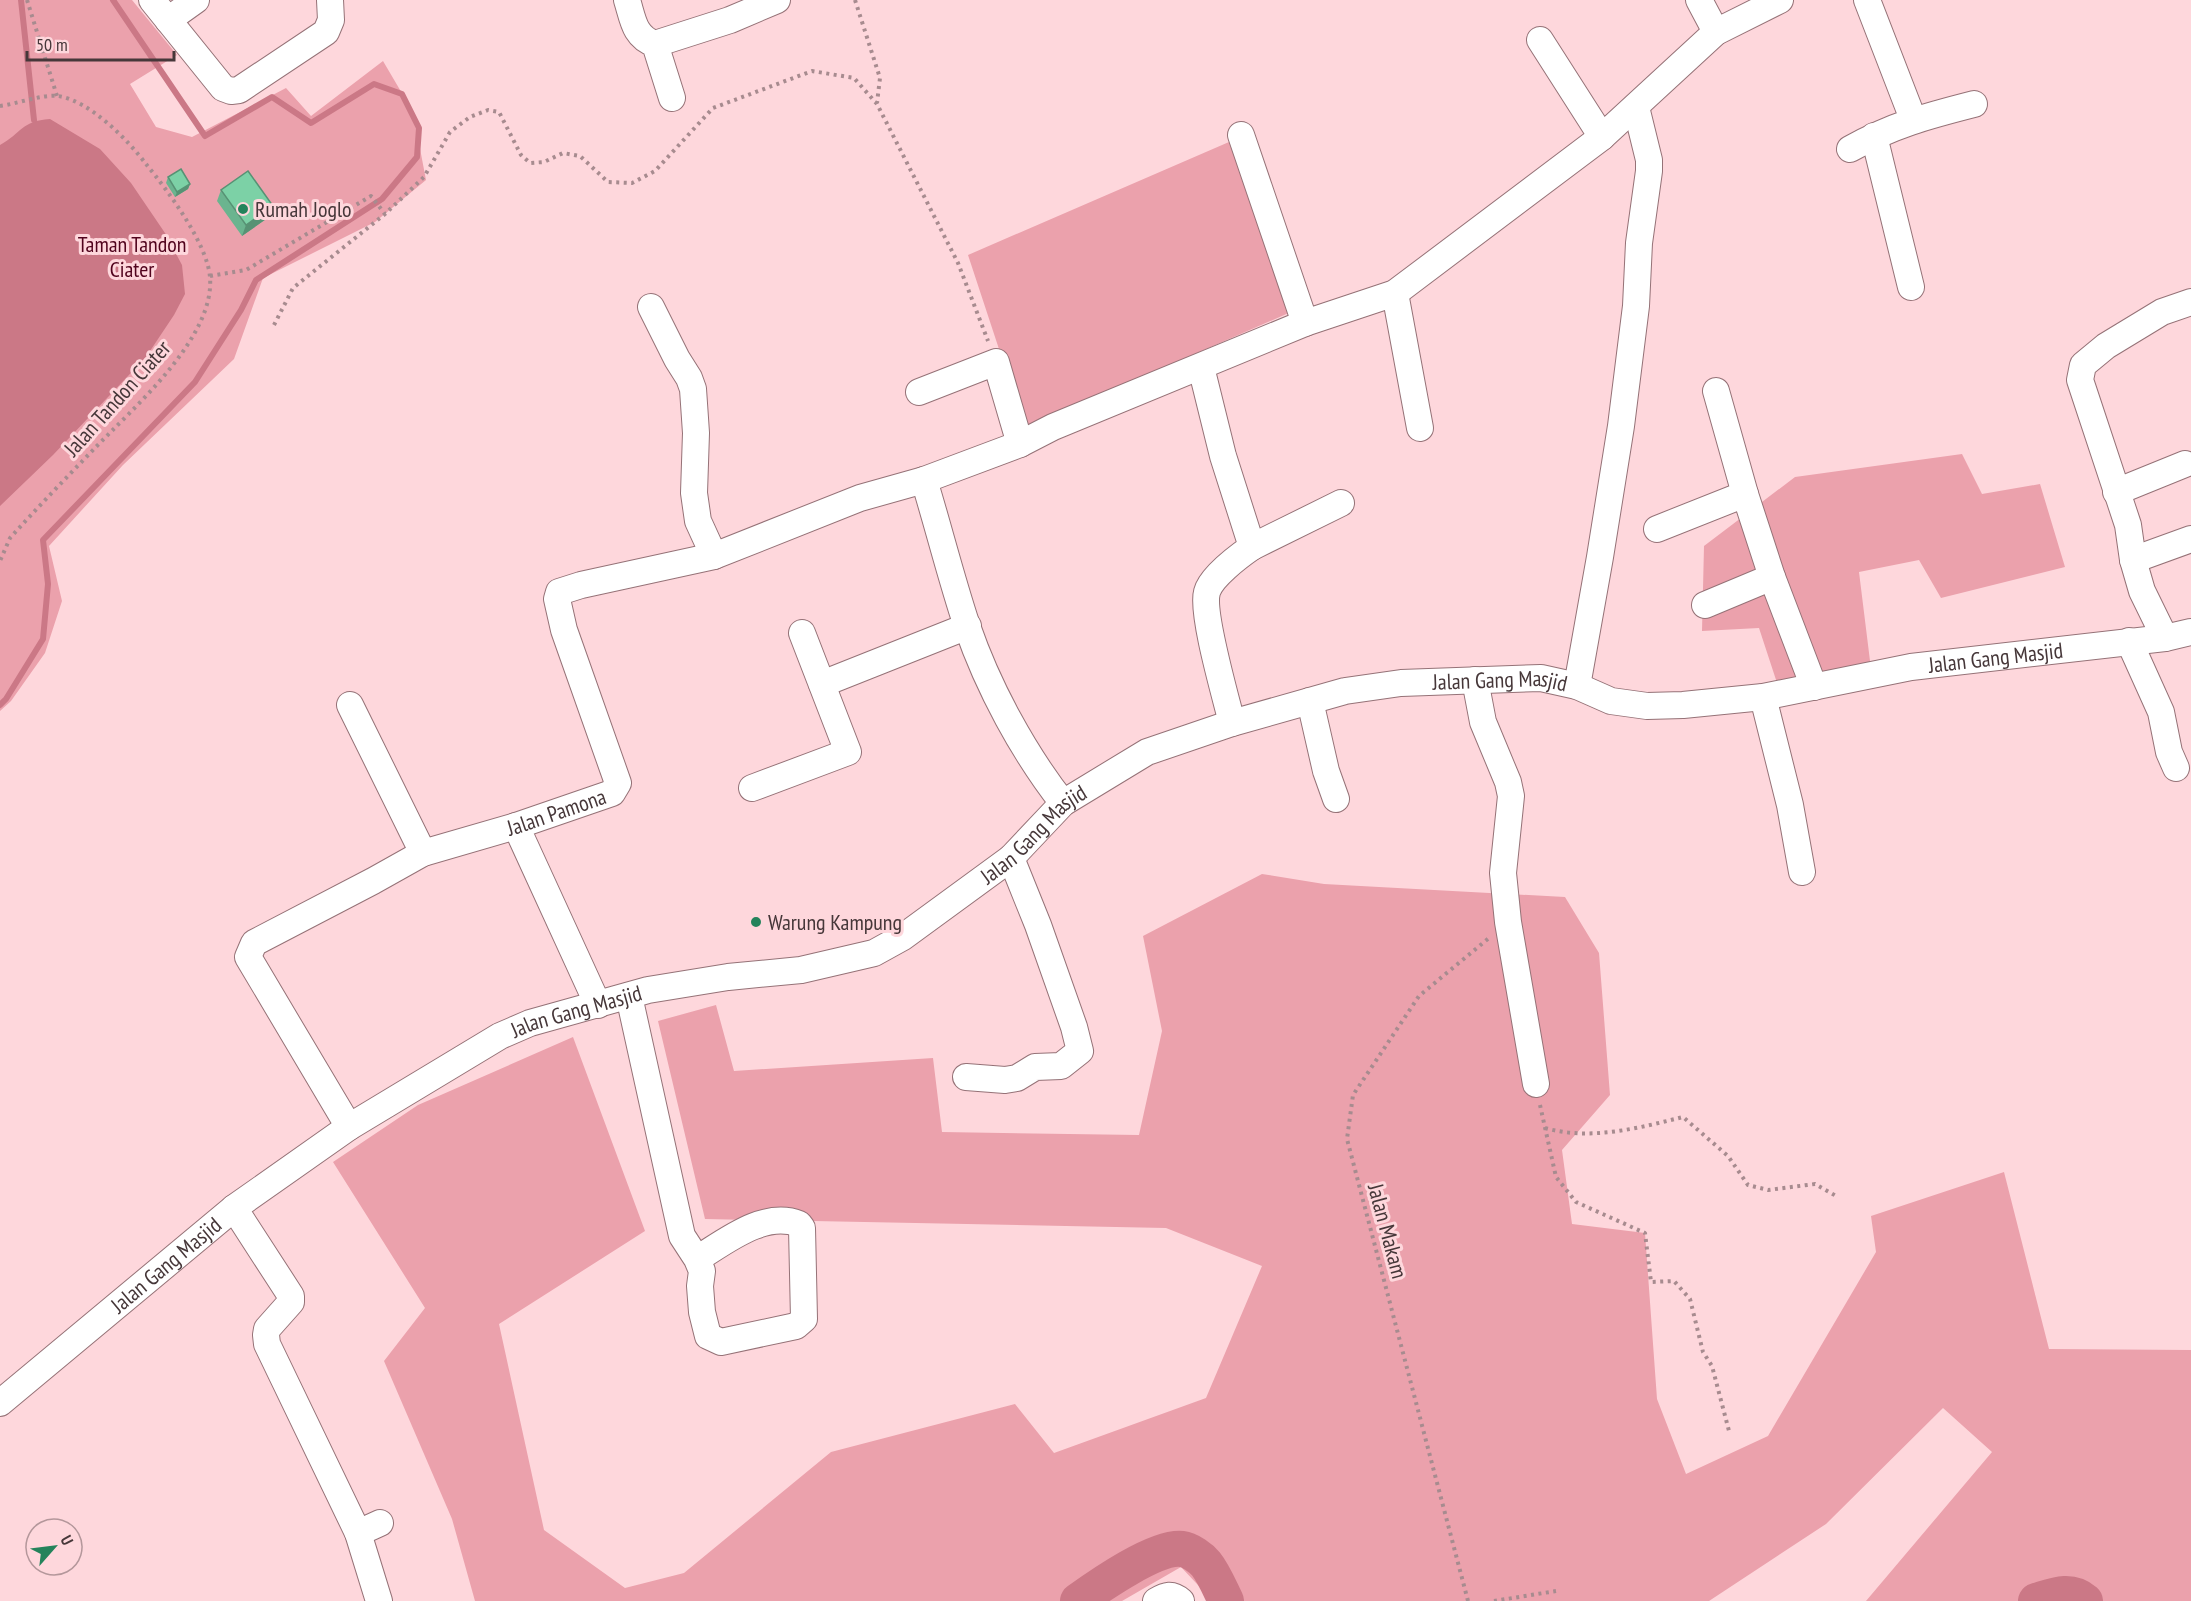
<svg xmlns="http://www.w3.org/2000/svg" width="2191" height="1601" font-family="'PT Sans Narrow',sans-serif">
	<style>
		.green { fill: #eba1ac }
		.water { fill: #cb7886 }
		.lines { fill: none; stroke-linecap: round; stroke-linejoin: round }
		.stream { stroke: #cb7886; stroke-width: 6 }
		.river { stroke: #cb7886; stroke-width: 36 }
		.minor-casing { stroke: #957277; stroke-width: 28 }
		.path { stroke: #a78b8f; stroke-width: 4; stroke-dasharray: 3 4.5; stroke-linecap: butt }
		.minor { stroke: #fff; stroke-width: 26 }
		.wall { fill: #6bb48f }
		.shaded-wall { fill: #579274 }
		.building { fill: #7cd1a6; stroke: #579274; stroke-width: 1.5 }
		.poi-dot { fill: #24835b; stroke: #fed7dc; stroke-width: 2 }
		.labels { text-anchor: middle; stroke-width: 6; stroke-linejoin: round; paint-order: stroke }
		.poi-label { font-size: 22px; fill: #463739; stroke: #fed7dc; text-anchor: start }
		.park-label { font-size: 22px; fill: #51031d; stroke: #fed7dc }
		.street-label { font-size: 22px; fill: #463739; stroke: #fed7dc }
	</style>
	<rect width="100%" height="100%" fill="#fed7dc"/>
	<path class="green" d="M0,0H132L177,55L130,84L156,127L192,137L286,88L311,116L383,61L413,112L426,180L375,222L263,278L234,359L123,465L49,546L62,601L45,653L11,701L0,711Z
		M1229,142L1291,312L1025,428L968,255Z
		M1962,454L1982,494L2040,484L2065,567L1941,598L1919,560L1859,572L1871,669L1779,689L1759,628L1702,631L1704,546L1795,477Z
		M1262,874L1324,884L1565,897L1599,953L1610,1095L1562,1150L1572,1224L1645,1233L1657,1399L1686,1474L1768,1436L1876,1252L1871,1216L2004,1172L2049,1349L2191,1350V1601H1866L1992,1452L1943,1408L1826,1524L1709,1601H1213L1181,1567L1122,1601H475L452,1519L384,1361L425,1308L333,1162L418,1105L573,1037L645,1231L499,1324L544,1530L625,1588L684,1573L831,1452L1015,1404L1054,1453L1206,1398L1262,1266L1166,1228L705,1219L658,1021L716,1005L734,1071L933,1058L942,1132L1139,1135L1162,1031L1143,936Z"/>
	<path class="water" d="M50,119L100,149L131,183L165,233L182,265L185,294L174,315L146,357L53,455L0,506V145C22,133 21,121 50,119Z"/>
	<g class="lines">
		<path class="stream" d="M21,0L34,120
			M0,705L6,699L43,639L48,584L43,540L195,382L241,310L256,280L382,199L417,157L419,128L402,94L374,84L311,123L272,97L205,136L113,0"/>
		<path class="river" d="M1078,1601C1099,1586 1156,1546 1182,1549C1190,1550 1201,1558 1206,1564C1214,1574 1220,1589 1226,1601
			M2036,1601C2053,1596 2070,1588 2085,1601"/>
		<g class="minor-casing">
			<g id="minor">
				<path d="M152,0L223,88L231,91L239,90L326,32L331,20L330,0"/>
				<path d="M627,0C633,19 634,37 655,44L672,98"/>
				<path d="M1699,0L1716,32"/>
				<path d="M1867,0L1913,119"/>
				<path d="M168,20L196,0"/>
				<path d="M1540,40L1602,137"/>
				<path d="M655,44L730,20L777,0"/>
				<path d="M1241,135L1305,323"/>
				<path d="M1874,136L1911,287"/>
				<path d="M1850,149C1893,125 1927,116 1974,104"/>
				<path d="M1395,293L1420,428"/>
				<path d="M651,307L677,359L689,378L693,389L696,433L694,493L698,521L714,556"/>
				<path d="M1201,367L1223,456L1252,547C1239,556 1211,577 1207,592C1201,613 1226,698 1232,723"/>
				<path d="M1716,391L1745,494L1772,577L1814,687"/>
				<path d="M919,392L996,362L1020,444"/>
				<path d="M924,480C939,529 951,578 967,626C988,687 1023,752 1063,803"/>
				<path d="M2116,492L2185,464"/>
				<path d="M1657,529L1745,494"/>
				<path d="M1252,547L1341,503"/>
				<path d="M2133,560L2191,539"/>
				<path d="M1705,605L1772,577"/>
				<path d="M2165,638L2142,591L2133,560L2128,525L2080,380L2083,365L2106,346L2162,312L2191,302"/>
				<path d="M2129,641L2161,712L2169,752L2176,768"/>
				<path d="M1475,680L1483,722L1508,782L1511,796L1503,873L1508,922L1536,1084"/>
				<path d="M822,684L968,626"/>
				<path d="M1577,686L1600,557L1621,426L1636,306L1639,243L1649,171V160L1636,107"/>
				<path d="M1763,697L1790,805L1802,872"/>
				<path d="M1310,701L1326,771L1336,799"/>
				<path d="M350,705L423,853"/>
				<path d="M752,788L848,752L802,633"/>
				<path d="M516,826L598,1005"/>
				<path d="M629,996L682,1236L697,1259L702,1271L700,1286L702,1312L708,1336L721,1342L796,1326L804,1319L802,1228L799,1224C764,1210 725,1242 697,1259"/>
				<path d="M966,1077L1005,1080L1017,1078L1035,1067L1061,1066L1080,1051L1074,1027L1038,925L1011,858"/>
				<path id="s1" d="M349,1127L248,957L254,943L373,881L423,853L516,826L612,793L618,783L564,630L557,599L559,592L581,585L714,556L860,498L924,480L1020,444L1053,427L1305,323L1395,293L1602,137L1716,32L1780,0"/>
				<path d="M234,1208L291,1296V1302L267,1329L266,1335L267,1344L358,1533L379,1601"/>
				<path id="s2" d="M0,1403L234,1208L349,1127L500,1036L530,1023L648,990L728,977L801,970L874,953L903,937L1011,858L1063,803L1147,752L1232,723L1345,691L1401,683L1541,678L1577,686L1611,701L1647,706L1683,705L1763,697L1911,667L2165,638L2191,632"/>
				<path d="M358,1533L380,1523"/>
				<path d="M1156,1601C1166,1595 1172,1593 1181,1601"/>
			</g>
		</g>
		<path class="path" d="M27,0L57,96
			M855,0L880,78L877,103
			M0,106C16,104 43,94 58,96C90,101 127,139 146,164C168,191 207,243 210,277C215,338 133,408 94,449C66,478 37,508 10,538L0,561
			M210,276L246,270L371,196L385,214
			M274,325L293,288L385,214L424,177L450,132L470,117L488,110L499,112L521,155L530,163L544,162L563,153L580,156L608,182L632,183L655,171L713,108L812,71L854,78L877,104L958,263L988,341
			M1540,1105L1556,1177L1576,1202L1645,1233L1651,1282L1674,1281L1690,1299L1703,1352L1712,1366L1729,1431
			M1545,1128C1590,1141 1639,1128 1683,1117L1728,1156L1748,1185L1768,1190L1815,1184L1838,1197
			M1468,1601L1347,1139L1353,1095L1419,996L1489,938
			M1494,1601L1556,1591"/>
		<use href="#minor" class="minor"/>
	</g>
	<path class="wall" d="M168,177L190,184L188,189L175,197L166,183Z
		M221,190L269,217L242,236L217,201Z"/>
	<path class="shaded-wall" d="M190,184L188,189L175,197L177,192Z
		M273,206L269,217L242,236L246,225Z"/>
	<path class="building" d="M181,169L190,184L177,192L168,177Z
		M248,171L273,206L246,225L221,190Z"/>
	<g class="poi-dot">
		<circle cx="243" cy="209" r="6"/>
		<circle cx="756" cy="922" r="6"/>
	</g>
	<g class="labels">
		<g class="poi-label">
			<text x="255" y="217">Rumah Joglo</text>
			<text x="768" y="930">Warung Kampung</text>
		</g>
		<g class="park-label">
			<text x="132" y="252">Taman Tandon<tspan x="132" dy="25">Ciater</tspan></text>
		</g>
		<g class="street-label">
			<text transform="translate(117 398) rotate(-48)" y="8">Jalan Tandon Ciater</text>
			<text dy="8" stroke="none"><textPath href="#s2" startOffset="2214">Jalan Gang Masjid</textPath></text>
			<text dy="8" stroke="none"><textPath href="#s2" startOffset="1710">Jalan Gang Masjid</textPath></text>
			<text dy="8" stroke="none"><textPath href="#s1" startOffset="544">Jalan Pamona</textPath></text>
			<text dy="8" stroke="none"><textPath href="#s2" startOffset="1206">Jalan Gang Masjid</textPath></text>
			<text dy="8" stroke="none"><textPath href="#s2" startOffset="702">Jalan Gang Masjid</textPath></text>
			<text transform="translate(1388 1231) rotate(75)" y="8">Jalan Makam</text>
			<text dy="8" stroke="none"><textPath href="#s2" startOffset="216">Jalan Gang Masjid</textPath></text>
		</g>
	</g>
	<g transform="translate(54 1547) rotate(62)"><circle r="28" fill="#fed7dc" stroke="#b4979b" stroke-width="1.5"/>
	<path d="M0-4.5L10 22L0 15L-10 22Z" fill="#24835b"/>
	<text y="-9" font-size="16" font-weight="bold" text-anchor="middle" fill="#463739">U</text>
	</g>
	<path d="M27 51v9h147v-9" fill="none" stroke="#463739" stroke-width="3"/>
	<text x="36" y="51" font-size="18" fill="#463739" stroke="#fed7dc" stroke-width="4.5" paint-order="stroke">50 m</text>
</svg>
